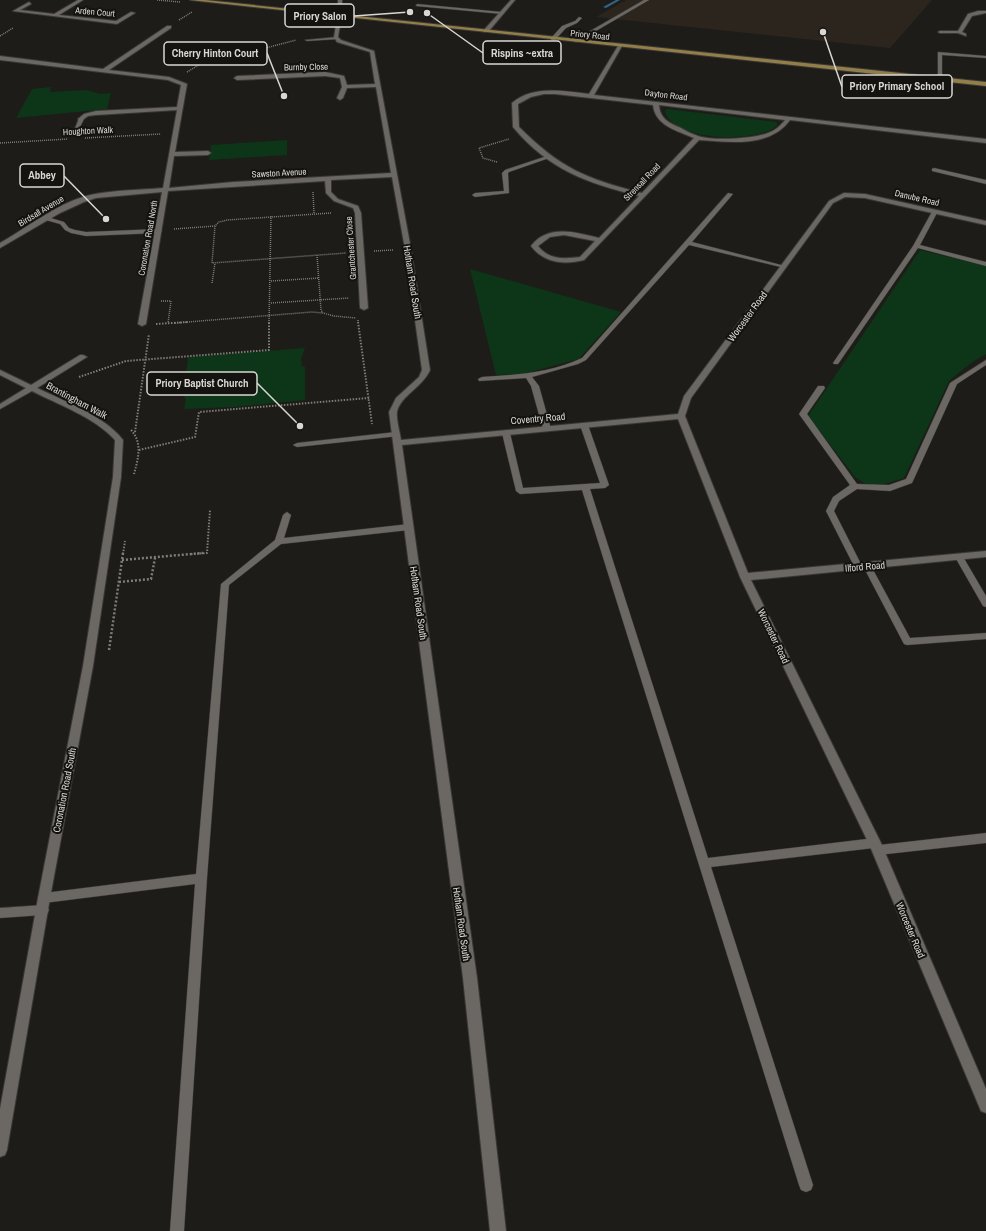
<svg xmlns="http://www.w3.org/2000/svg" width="986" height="1231" font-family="'Archivo Narrow',sans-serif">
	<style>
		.built { fill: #2b251d }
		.green { fill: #0c3617 }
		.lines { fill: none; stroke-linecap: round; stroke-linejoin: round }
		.stream { fill: #2f6488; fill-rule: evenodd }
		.lane-casing { stroke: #3a3836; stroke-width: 1 }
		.street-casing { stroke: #3a3836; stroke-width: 2 }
		.secondary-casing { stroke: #3a3836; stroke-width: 2 }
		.path-far2 { stroke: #7f7d7a; stroke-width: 1.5; stroke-dasharray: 1 1; stroke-linecap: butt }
		.path-far1 { stroke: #7f7d7a; stroke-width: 2; stroke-dasharray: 1.5 1.5; stroke-linecap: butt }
		.path { stroke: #7f7d7a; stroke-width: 2.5; stroke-dasharray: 2 2; stroke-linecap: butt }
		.lane { fill: #6b6863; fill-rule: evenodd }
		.street { fill: #6b6863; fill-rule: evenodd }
		.secondary { fill: #927e48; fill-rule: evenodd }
		.labels { text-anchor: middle; stroke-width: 4; stroke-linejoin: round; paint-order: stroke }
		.far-street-label { font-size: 9px; fill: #d9d7d4; stroke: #15130f }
		.street-label { font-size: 10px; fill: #d9d7d4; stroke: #15130f }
		.leader { fill: none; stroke: #d9d7d4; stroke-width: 1.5 }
		.callout-dot { fill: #d9d7d4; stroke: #15130f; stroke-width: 1.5 }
		.callout { fill: #15130f; stroke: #d9d7d4; stroke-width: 1.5 }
		.callout-label { font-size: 11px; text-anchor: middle; font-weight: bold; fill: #d9d7d4 }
	</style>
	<rect width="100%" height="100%" fill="#1e1c18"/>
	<path class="built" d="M626,0H932L890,48L596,17Z"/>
	<path class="green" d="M51,87L50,92L87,90L100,94L111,93L107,109L16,118L32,89Z
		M667,109L777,122V126C757,143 672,142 665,111Z
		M287,140V155L209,160L211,145Z
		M920,250L986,266V354L971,363L949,381L904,478L884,484H866L855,477L808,416Z
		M470,269L621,312L579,359L523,374L496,375Z
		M305,348L301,359L302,366L305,367V400L234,407L184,409L186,399L184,397L188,357Z"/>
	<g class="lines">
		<path class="stream" d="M616,0H620L606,8L603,7Z"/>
		<g class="lane-casing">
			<path id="lane" d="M644,0H649L577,42L573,41Z
				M417,4L502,12L504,13L502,14L416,6Z
				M579,17L582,18L577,23L566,28L555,40H551V38L562,26L575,21Z
				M337,37L339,39L307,41L305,40Z
				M938,52L986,56V58L942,55V79L940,80L938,79Z
				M79,118L84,119L78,131H74Z
				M547,156L552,157L509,172L508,173L509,193L475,197L472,195L475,193L504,191L502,173L505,170Z
				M934,168L986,180V184L932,171V169Z
				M728,193L733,194L692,242L785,266V268L689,245L586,360L578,364L532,377L539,386L551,429L550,431H544L543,429L531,386L526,378L479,381L478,379L482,377C516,375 551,373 582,358Z
				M933,210L938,211L920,245L986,262V266L918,248L838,364H834L833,363L913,246Z
				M44,216L64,222L69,228L75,230L86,232L159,229L162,231L159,233L86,236L71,233L65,230L60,224L42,219L41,218Z
				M986,360V365L957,384L912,483L890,491L857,489L839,501L834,511L862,566L858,569L855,568L826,511L833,497L850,485L799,414L818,386H824L825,388L807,414L857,484L889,485L906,479L950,383Z
				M581,423H584L588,425L609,485L605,488L590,489L708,858L875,838L879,840L880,843L879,845L986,833V843L878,855L874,853L873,850L874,848L711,867L813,1185L811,1190L806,1192L801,1190L799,1185L582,490L520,494L516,491L502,433L506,431L510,433L523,488L600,483L580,425Z
				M396,432H399V436L297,447L293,445L297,443Z
				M287,512L291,515L284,538L409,524L413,527L409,530L281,544L229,585L207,878L184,1231H170L195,884L44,903L40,902L38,898L40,894L44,893L196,874L221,584L275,540L283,515Z
				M959,554L962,555L986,596V607L983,606L955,557Z
				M867,563L871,566L910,638L986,633V639L907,645L904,644L863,566Z
				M43,905L47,906L49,910L47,914L43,915L0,918V908Z"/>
		</g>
		<g class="street-casing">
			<path id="street" d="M78,0H83L59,15L116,21L131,12L135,13L117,24L13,11L29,2L31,4L20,10L54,14Z
				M338,0H342V7L347,16L340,25L338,37L341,40L374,51L411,249L430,370C423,387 400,396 397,412C396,420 400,432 401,440L678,414L684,396L829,201L844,193L865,194L986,221V225L865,198L845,197L833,203L691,398L685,416L748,573L986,551V557L751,580L881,843L986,1089V1113L981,1111L869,844L740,577L678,419L402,445L477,978L506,1231H490L463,978L389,412L396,398L419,377L422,370L405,249L392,177L331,180V192L338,199L358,206L361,213L368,308L364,310L360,308L355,213L353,208L334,201L326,193L325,181L168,191L146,324L142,326L138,324L162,192L96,198L84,202L60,213L0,248V243C30,226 61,200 95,194C117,190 140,190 163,188L177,110L96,115L88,116L81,121L78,119L84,114L96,111L177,107L181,85L168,80L0,60V56L103,69L167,26H171V28L109,70L169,77L187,84L175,152L208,151L211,153L208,155L174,156L169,188L233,182L391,173L376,87L347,88L343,98L340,100L337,98L342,87L340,78L325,76L237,80L234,78L237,76L325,72L344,76L347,85L375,84L370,52L337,42L334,37L336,25L343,16L339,9L321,14L319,13L338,6Z
				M511,0H515L488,32H484V30Z
				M978,11H986V13L972,16L962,32L966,34V36L958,33H940L938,32L940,31H958L968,14Z
				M620,45L622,46L594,95L986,139V143L790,120C770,148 729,142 699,140L584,260C564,265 544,263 531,246C548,224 575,232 599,238L639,196C587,183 549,170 513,127L512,103C533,85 564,91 589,94L618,46ZM544,94H555L653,105C655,126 678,131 694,138L642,193C586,179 560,168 519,127L518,104L531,97ZM659,105L785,120C781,125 775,131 768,133C753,139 713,141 698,136C692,134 686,131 681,128C669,123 660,119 659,105ZM564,235L595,241L580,257C564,259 549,260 538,246L550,237Z
				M80,355H83L87,357L37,388C64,401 105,416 123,440L121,477L93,666L50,898L7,1150L5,1155L0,1157V1109L38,898L83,666L113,477L115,440C94,417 59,405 32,391L0,409V404L26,388L0,375V370L31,385Z"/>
		</g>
		<g class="secondary-casing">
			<path id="secondary" d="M190,0H205L986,82V86Z"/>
		</g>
		<path class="path-far2" d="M157,0L180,2
			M179,20L192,12
			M0,36L13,28
			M187,72L221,52L266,48L296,40
			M85,138L161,134
			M0,143L68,139
			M497,162L483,158L479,148L509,139
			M313,192L314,214
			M331,213L227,220L219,222L215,226L212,263L346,253
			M174,229L215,226
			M374,251L393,250
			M317,255L321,310L323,313L334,316L356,318
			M271,281L319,278
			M212,283L215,263
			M161,301H171L168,323
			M271,303L349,298
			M358,320V323
			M175,323L312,312L323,313
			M269,323L271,216"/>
		<path class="path-far1" d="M358,322L372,424
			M156,324L188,322
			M79,377L126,361L269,350V322
			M131,430C143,443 138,459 134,474
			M135,432L149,334
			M139,450L195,437L199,412L369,398
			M123,554L125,541
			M191,554L207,553L210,510"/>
		<path class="path" d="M122,560L203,553
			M119,582L151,579L155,558
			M109,650L123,553"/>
		<use href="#lane" class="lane"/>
		<use href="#street" class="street"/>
		<use href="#secondary" class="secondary"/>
	</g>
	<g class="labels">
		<g class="far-street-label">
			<text transform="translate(95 12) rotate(5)" y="3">Arden Court</text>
			<text transform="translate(590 35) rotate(6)" y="3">Priory Road</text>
			<text transform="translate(306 67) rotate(-1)" y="3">Burnby Close</text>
			<text transform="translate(666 95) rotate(7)" y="3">Dayton Road</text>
			<text transform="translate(88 131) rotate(-3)" y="3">Houghton Walk</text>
			<text transform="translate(279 173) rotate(-3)" y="3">Sawston Avenue</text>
			<text transform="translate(642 182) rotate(-46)" y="3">Strensall Road</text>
			<text transform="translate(917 198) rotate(13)" y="3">Danube Road</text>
			<text transform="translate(41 211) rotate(-31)" y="3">Birdsall Avenue</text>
			<text transform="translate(148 238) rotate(-80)" y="3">Coronation Road North</text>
			<text transform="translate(351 248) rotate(-94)" y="3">Grantchester Close</text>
		</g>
		<g class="street-label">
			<text transform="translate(413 282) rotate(81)" y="4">Hotham Road South</text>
			<text transform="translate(747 316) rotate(-54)" y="4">Worcester Road</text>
			<text transform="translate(77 400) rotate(28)" y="4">Brantingham Walk</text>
			<text transform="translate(538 418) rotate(-5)" y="4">Coventry Road</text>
			<text transform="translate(865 566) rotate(-5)" y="4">Ilford Road</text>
			<text transform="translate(419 603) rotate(82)" y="4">Hotham Road South</text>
			<text transform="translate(774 636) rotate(64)" y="4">Worcester Road</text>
			<text transform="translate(64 790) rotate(-79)" y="4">Coronation Road South</text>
			<text transform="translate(462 924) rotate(82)" y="4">Hotham Road South</text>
			<text transform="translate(911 930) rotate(67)" y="4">Worcester Road</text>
		</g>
	</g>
	<path class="leader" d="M410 12L354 16M427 13L483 53M284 96L267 53M823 32L842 87M106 219L64 176M300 426L257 383"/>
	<g class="callout-dot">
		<circle cx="410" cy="12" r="4"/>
		<circle cx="427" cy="13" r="4"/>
		<circle cx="284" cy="96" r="4"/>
		<circle cx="823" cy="32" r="4"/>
		<circle cx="106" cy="219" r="4"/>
		<circle cx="300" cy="426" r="4"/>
	</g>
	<g class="callout">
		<rect x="285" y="4" width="69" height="23" rx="4"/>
		<rect x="483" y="41" width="78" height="23" rx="4"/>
		<rect x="164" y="42" width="103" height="23" rx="4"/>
		<rect x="842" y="75" width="110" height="23" rx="4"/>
		<rect x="20" y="164" width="44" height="23" rx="4"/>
		<rect x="147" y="372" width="110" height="23" rx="4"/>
	</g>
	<g class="callout-label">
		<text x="320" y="20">Priory Salon</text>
		<text x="522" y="57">Rispins ~extra</text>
		<text x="215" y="57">Cherry Hinton Court</text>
		<text x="897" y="90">Priory Primary School</text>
		<text x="42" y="179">Abbey</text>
		<text x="202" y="387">Priory Baptist Church</text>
	</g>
</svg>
